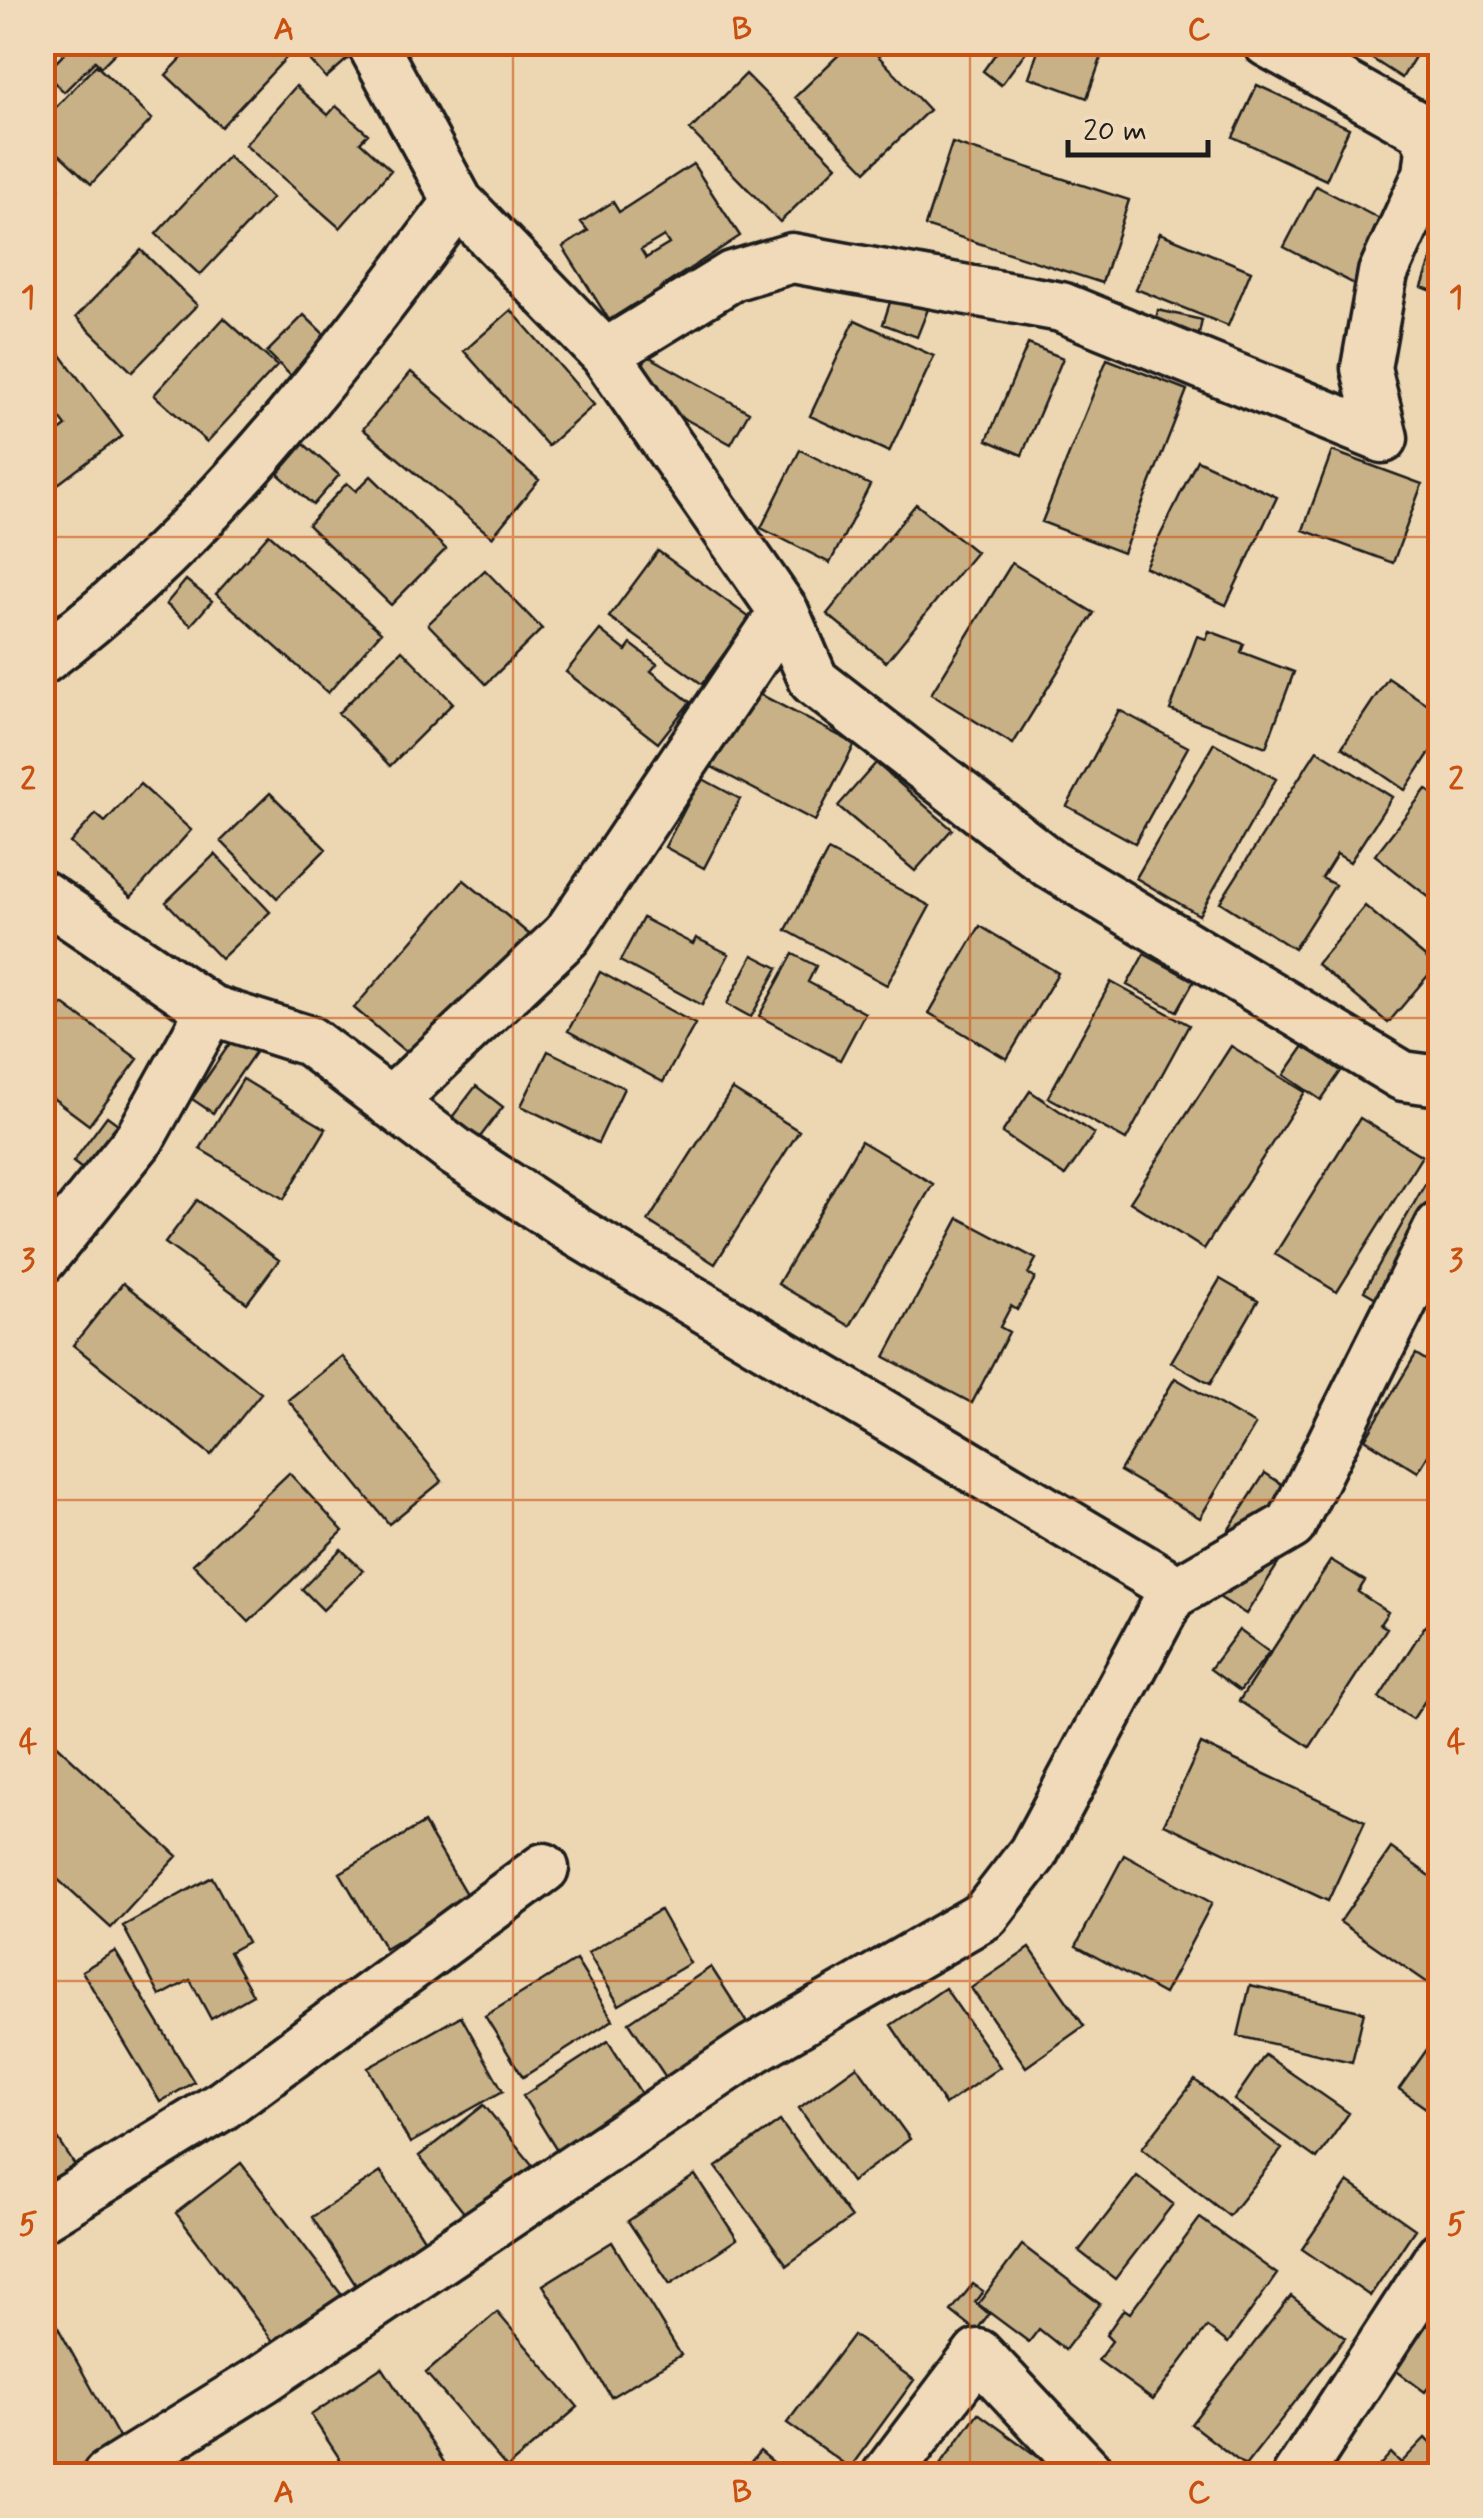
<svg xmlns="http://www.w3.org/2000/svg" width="1483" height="2518" font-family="Mynerve,sans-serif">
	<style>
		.building { fill: #c8b186; stroke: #1c1c1c; stroke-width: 2.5; fill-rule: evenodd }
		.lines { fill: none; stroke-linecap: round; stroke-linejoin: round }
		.minor-casing { stroke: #1c1c1c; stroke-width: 55 }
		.minor { stroke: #f0dab9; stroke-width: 48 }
		.grid { fill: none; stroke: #c9500e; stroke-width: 2.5; stroke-opacity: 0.55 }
		.neatline { fill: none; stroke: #c9500e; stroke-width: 4 }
		.grid-label { font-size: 32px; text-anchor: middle; font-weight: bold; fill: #c9500e }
	</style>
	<rect width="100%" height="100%" fill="#edd6b2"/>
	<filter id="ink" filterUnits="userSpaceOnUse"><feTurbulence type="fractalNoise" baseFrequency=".01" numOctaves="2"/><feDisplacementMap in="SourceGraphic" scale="20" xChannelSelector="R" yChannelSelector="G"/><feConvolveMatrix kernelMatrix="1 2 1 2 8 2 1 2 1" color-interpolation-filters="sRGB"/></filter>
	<g filter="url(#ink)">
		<path class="building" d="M76,42H114L120,48L101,67L95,61L64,92L45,73Z
			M197,42H301L221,127L166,75Z
			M331,42H341L352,55L326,78L311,61Z
			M852,42H865L929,110L866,171L795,97Z
			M1004,42H1033L1001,85L983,71Z
			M1041,42H1107L1087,98L1029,77Z
			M1346,42H1424L1402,78Z
			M96,65L152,119L91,184L42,138V122Z
			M746,74L837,166L780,222L690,130Z
			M1257,85L1349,128L1326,180L1233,137Z
			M296,86L328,115L336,106L368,134L360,142L391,170L340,228L245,145Z
			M952,143L1129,200L1102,283L925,226Z
			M228,156L272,198L200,275L156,234Z
			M693,164L740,236L660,288L667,298L643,313L636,303L609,320L563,247L588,231L581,222L613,202L619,212ZM664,236L669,244L646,258L641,250Z
			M42,173L59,189L42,206Z
			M1316,186L1397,228L1364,289L1284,247Z
			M1160,233L1251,271L1228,326L1136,289Z
			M1440,234V294L1422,287Z
			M141,250L197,305L132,372L76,317Z
			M892,296L928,309L917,337L883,324Z
			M511,310L594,405L548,446L464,351Z
			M1158,310L1202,320L1198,339L1154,329Z
			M304,315L329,339L292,377L267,352Z
			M224,318L277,366L207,442L154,395Z
			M855,320L934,356L889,452L810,416Z
			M42,330L122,436L42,496V428L50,438L66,426L53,409L42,417Z
			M1028,344L1063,358L1022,455L987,440Z
			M648,356L749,412L731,444L647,398L655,384L638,374Z
			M1107,359L1187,390L1123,553L1042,522Z
			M411,372L539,480L492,537L363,429Z
			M304,444L339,475L313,505L278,474Z
			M800,450L870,485L830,563L761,528Z
			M1332,451L1422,484L1393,563L1303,530Z
			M1197,460L1277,497L1226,605L1145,567Z
			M371,476L446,549L391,605L308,525L347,483L356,491Z
			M916,504L976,552L886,662L827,614Z
			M269,534L381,632L328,693L216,594Z
			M658,551L750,618L702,684L609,617Z
			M1012,563L1094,613L1013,744L931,694Z
			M485,570L542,629L486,684L428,624Z
			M186,580L212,601L191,625L166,604Z
			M600,630L626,651L631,644L657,664L651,671L690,702L658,743L566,672Z
			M1209,631L1244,644L1241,652L1294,672L1266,747L1170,710L1197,636L1206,639Z
			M402,650L453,703L390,766L338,713Z
			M1388,678L1440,713V737L1405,790L1342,747Z
			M750,689L855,744L815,821L710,766Z
			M1119,710L1188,747L1135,843L1067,806Z
			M1214,743L1276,779L1199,915L1136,878Z
			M1317,750L1392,797L1350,862L1337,854L1322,878L1335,885L1294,949L1220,902Z
			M876,763L952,829L915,871L838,806Z
			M701,778L740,799L704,868L665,847Z
			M140,784L191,830L131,897L70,843L96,814L105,822Z
			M1426,789L1440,800V906L1375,855Z
			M270,793L326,849L277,898L221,841Z
			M828,851L930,906L887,985L786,930Z
			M215,854L270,912L221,959L166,902Z
			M464,880L530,935L420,1064L354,1008Z
			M1365,906L1436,966L1388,1023L1317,964Z
			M643,918L693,944L696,938L729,954L702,1005L620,961Z
			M980,926L1058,973L1007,1059L929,1013Z
			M793,954L816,966L808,982L865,1013L840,1060L759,1016Z
			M1144,954L1194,981L1177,1011L1127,985Z
			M753,955L778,968L751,1017L727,1004Z
			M600,972L695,1024L663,1082L568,1031Z
			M1111,982L1189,1025L1126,1140L1048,1097Z
			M63,1004L138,1059L89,1125L42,1090V1032Z
			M235,1036L256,1051L213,1113L192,1099Z
			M1231,1046L1305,1092L1204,1249L1130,1202Z
			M1304,1046L1341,1071L1321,1100L1284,1075Z
			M548,1051L624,1088L598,1143L521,1106Z
			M243,1079L326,1129L284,1199L200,1149Z
			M476,1086L503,1107L477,1141L450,1120Z
			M732,1089L799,1131L715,1264L648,1221Z
			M1030,1091L1094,1134L1065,1176L1002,1133Z
			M107,1116L126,1130L91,1176L73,1162Z
			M1360,1118L1422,1156L1337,1292L1275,1254Z
			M861,1141L933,1184L850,1326L778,1284Z
			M1440,1158V1279L1416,1321L1364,1291Z
			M197,1200L279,1260L247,1303L165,1243Z
			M959,1218L1036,1259L1028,1274L1035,1278L1017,1310L1011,1306L1000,1327L1009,1332L972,1403L885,1357Z
			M1220,1279L1258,1301L1210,1384L1171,1362Z
			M123,1283L261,1393L211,1455L73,1345Z
			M1416,1354L1440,1369V1436L1418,1472L1365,1439Z
			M342,1356L442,1481L389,1524L288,1400Z
			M1175,1378L1255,1425L1200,1518L1120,1471Z
			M289,1473L343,1531L249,1622L193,1564Z
			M1265,1473L1315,1506L1246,1614L1195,1582Z
			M341,1549L363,1571L323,1610L302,1589Z
			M1331,1560L1365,1581L1358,1592L1388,1612L1380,1624L1387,1628L1310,1747L1239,1701Z
			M1425,1626L1440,1636V1678L1413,1719L1379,1698Z
			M1239,1630L1269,1652L1240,1691L1210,1669Z
			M52,1741L177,1856L111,1928L42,1865V1751Z
			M1201,1744L1365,1821L1328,1901L1164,1824Z
			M424,1823L469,1899L385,1949L340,1873Z
			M1391,1848L1440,1883V1965L1428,1983L1340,1922Z
			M1124,1855L1212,1903L1164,1994L1076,1946Z
			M212,1877L247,1942L229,1952L253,1995L211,2019L190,1980L160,1996L123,1926Z
			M660,1910L690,1963L619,2005L588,1953Z
			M1030,1948L1084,2026L1026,2067L971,1988Z
			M115,1951L194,2082L160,2102L82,1971Z
			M576,1960L613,2020L523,2077L485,2016Z
			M711,1967L754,2034L673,2088L629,2022Z
			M1250,1985L1364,2012L1352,2062L1238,2036Z
			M945,1988L1000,2067L945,2105L891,2025Z
			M461,2016L503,2091L410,2143L368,2068Z
			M1440,2031V2118L1399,2089Z
			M608,2041L644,2098L559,2154L523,2096Z
			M1265,2055L1349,2113L1317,2159L1234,2100Z
			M857,2066L910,2139L851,2182L799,2108Z
			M1195,2080L1282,2149L1229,2216L1142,2148Z
			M484,2105L542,2177L477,2229L419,2156Z
			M42,2114L76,2167L42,2188Z
			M780,2121L851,2218L787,2265L716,2167Z
			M241,2163L344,2298L278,2348L176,2213Z
			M381,2172L435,2256L366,2301L312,2217Z
			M695,2175L737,2239L670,2284L628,2221Z
			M1137,2176L1173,2204L1115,2279L1079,2251Z
			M1348,2182L1415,2229L1370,2296L1302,2249Z
			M1200,2218L1277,2274L1228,2343L1207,2327L1153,2400L1098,2360L1112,2341L1106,2335L1124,2309L1130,2313Z
			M612,2242L681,2355L611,2397L543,2285Z
			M1022,2245L1100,2304L1065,2350L1039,2329L1029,2342L978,2304Z
			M973,2284L983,2291L975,2302L989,2314L976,2331L951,2311Z
			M1440,2294V2371L1425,2392L1379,2358Z
			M1291,2296L1345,2338L1245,2466L1191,2424Z
			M497,2312L578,2407L507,2468L426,2373Z
			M51,2315L127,2452L86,2476H51L42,2461V2319Z
			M853,2335L914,2380L850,2468L787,2423Z
			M382,2367L453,2476H351L311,2415Z
			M978,2413L1064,2476H932Z
			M1425,2438L1440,2453V2476H1370L1391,2453L1401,2463Z
			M760,2451L790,2476H739Z"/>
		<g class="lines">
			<g class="minor-casing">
				<path id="minor" d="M371,42L458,202L605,354L784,612L814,681L1050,864L1403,1076L1440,1081
					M1267,42L1422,129L1431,149L1428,174L1383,273L1366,368L1383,438
					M605,354L732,276L792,258L1061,307L1383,438
					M42,660C209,535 334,367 458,202
					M42,895L211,1010L309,1041L457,1153L577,1232L1161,1580L1171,1595L1033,1853L985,1915L753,2049L263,2379L107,2476
					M390,1103L567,935L784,612
					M42,1259L140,1138L211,1010
					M1171,1595L1291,1525L1440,1226
					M42,2216L223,2105L544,1868
					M886,2476L978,2354L1092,2476
					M1297,2476L1440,2256"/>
			</g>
			<use href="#minor" class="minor"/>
		</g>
	</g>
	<path class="grid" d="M513,42V2476M970,42V2476M42,537H1440M42,1018H1440M42,1500H1440M42,1981H1440"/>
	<rect width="1483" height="2518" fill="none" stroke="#f0dab9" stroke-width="110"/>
	<path d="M1068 140v15h140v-15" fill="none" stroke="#1c1c1c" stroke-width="5"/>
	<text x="1083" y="140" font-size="30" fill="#1c1c1c" stroke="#f0dab9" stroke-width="8" paint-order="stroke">20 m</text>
	<rect x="55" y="55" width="1373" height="2408" class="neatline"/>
	<g class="grid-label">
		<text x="284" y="39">A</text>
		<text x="742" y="39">B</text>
		<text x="1199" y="39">C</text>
		<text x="28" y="307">1</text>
		<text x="1456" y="307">1</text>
		<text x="28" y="789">2</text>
		<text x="1456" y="789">2</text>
		<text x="28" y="1270">3</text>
		<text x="1456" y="1270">3</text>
		<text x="28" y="1752">4</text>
		<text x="1456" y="1752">4</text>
		<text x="28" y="2234">5</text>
		<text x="1456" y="2234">5</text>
		<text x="284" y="2502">A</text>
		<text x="742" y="2502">B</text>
		<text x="1199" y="2502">C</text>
	</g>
</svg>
